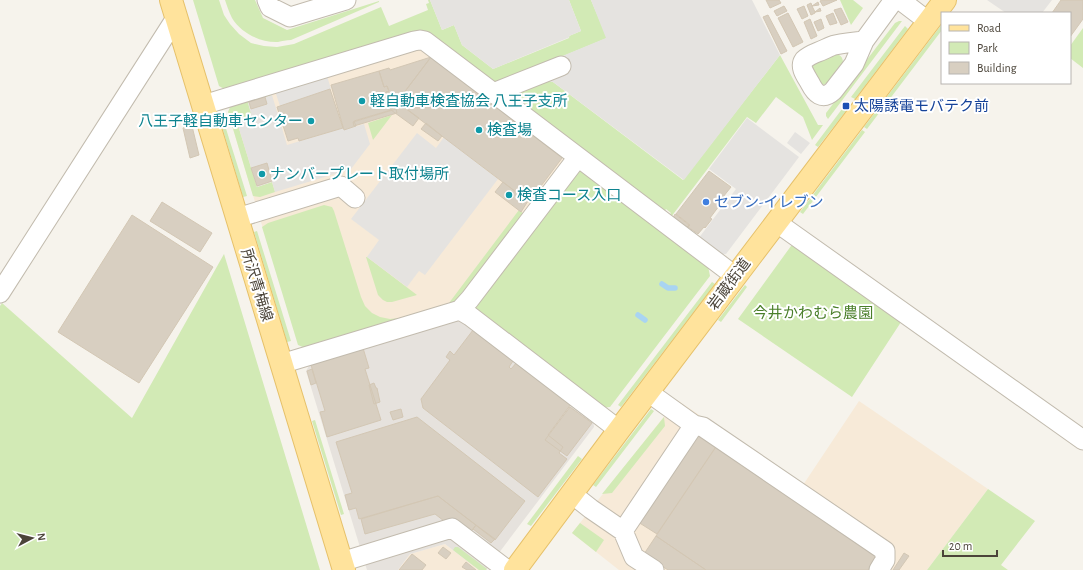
<svg xmlns="http://www.w3.org/2000/svg" width="1083" height="570" font-family="'Alegreya Sans','Noto Sans JP',sans-serif">
	<style>
		.commercial { fill: #f7ead8 }
		.industrial { fill: #e6e2dd }
		.green { fill: #d2eab5 }
		.parking { fill: #e5e3e0 }
		.lines { fill: none; stroke-linecap: round; stroke-linejoin: round }
		.stream { stroke: #a9d4f2; stroke-width: 5.5 }
		.building { fill: #d8cfc1; stroke: #d3c7b4 }
		.minor-casing { stroke: #c2bbae; stroke-width: 21 }
		.major-casing { stroke: #e6c16a; stroke-width: 24 }
		.minor { stroke: #fff; stroke-width: 19 }
		.major { stroke: #ffe39c; stroke-width: 22 }
		.culture-dot { fill: #0f9aa8; stroke: #fff; stroke-width: 1.5 }
		.transit-dot { fill: #1a4fb4; stroke: #fff; stroke-width: 1.5 }
		.shop-dot { fill: #3f7fe0; stroke: #fff; stroke-width: 1.5 }
		.labels { text-anchor: middle; stroke-width: 4; stroke-linejoin: round; paint-order: stroke }
		.culture-label { font-size: 15px; fill: #0d838f; stroke: #fff; text-anchor: start }
		.transit-label { font-size: 15px; fill: #164399; stroke: #fff; text-anchor: start }
		.shop-label { font-size: 15px; fill: #366cbe; stroke: #fff; text-anchor: start }
		.street-label { font-size: 15px; fill: #4b4439; stroke: #fff }
		.park-label { font-size: 15px; fill: #4a7f2a; stroke: #fff }
	</style>
	<rect width="100%" height="100%" fill="#f6f3ec"/>
	<path class="commercial" d="M415,49L424,50L562,154L563,163L453,304L367,330L264,232L228,112L231,105Z
		M677,400L803,485L859,401L988,489L927,570H619L572,533Z
		M445,544L479,570H398L410,554Z"/>
	<path class="industrial" d="M456,319L464,321L593,419L594,427L486,570H479L445,544L410,554L398,570H367L306,371L310,364Z"/>
	<path class="green" d="M193,0H219L224,15L230,24L239,34L251,43L264,46L277,47L294,44L381,7L389,26L428,10L426,4L429,3L428,0H430L442,30L454,25L462,45L493,69L569,38V36L581,31L569,0H591L607,38L495,84L423,30L226,90L219,86Z
		M225,0H255L263,18L287,30L379,1V2L291,40C286,40 282,41 278,42C261,43 241,33 232,18C229,12 227,6 225,0Z
		M840,0H853L863,8L851,25Z
		M899,21H902L828,119L826,116V113L895,23Z
		M942,24V30L867,129L864,127Z
		M905,26L908,29L855,99L851,97Z
		M1083,28V68L1070,58V46Z
		M834,54C840,54 843,57 843,63L829,82L823,85C816,81 815,74 812,67L813,64Z
		M780,55L818,125H823L812,140L803,117L776,97L756,123L747,117L671,217L669,216L671,213L666,209L664,212L511,95L549,81L553,82L683,180Z
		M271,93L272,95L248,103L253,118L237,122L257,187L272,182L275,192L260,197L253,196L228,112L231,105Z
		M842,109L846,111L818,147L815,145Z
		M392,115L373,140L368,123Z
		M223,119L247,196L243,197L220,120Z
		M862,130L865,132L803,214L800,212Z
		M584,170L708,266L710,276L610,407L601,408L475,313L474,304L575,172Z
		M324,205L332,207L334,211L361,297L365,306L372,313L380,317L390,319L399,318L449,303L519,210L524,214L459,299L453,304L305,348L298,345L262,227L268,223Z
		M257,231L291,341L287,342L254,232Z
		M799,245L903,319L852,397L738,319L791,246Z
		M224,254L320,570H0V306L2,303L132,418Z
		M366,257H367L417,295L392,302H387L383,300L378,295Z
		M712,282L715,284L621,407L618,405Z
		M745,285L747,287L721,322L718,320Z
		M651,409L654,411L596,487L593,485Z
		M664,417L665,426L612,493L602,494Z
		M315,420L344,514L341,515L312,421Z
		M578,456L582,459L531,526L527,524Z
		M988,489L1035,521L1001,565L1008,570H927Z
		M580,523L604,540L596,552L572,533Z
		M455,547H458L487,569L486,570H479L453,550Z"/>
	<path class="parking" d="M430,0H569L581,31L569,36L570,37L493,69L462,45L454,25L442,30Z
		M591,0H752L780,55L684,180L553,82L549,81L495,84L606,38Z
		M987,0H1052L1042,13H1006Z
		M327,76L331,89L280,106L275,91Z
		M272,95L287,145L343,128L344,130L364,124L370,144L351,169L275,192L272,182L257,187L237,122L252,118L248,103Z
		M747,118L799,157L726,254H718L698,239L736,189L709,169Z
		M795,132L810,143L801,154L787,143Z
		M417,133L436,148L444,137L498,179L425,275L419,271L407,287L367,257L379,240L351,219Z"/>
	<g class="lines">
		<path class="stream" d="M662,284L668,288H675
			M638,315L645,320"/>
	</g>
	<path class="building" d="M766,0H779L781,3L770,8Z
		M822,0H837L823,6L820,1Z
		M1061,0H1083V19L1070,37V13H1052Z
		M818,2L819,5L812,6L815,12L820,8L821,11L815,12V13L811,15L807,5L811,3L812,6Z
		M784,6L787,11L777,16L774,11Z
		M804,6L808,16L802,19L797,9Z
		M841,8L848,22L841,25L834,10Z
		M788,13L803,42L793,47L778,18Z
		M833,13L837,23L830,25L826,16Z
		M768,15L787,51L781,54L763,17Z
		M810,19L817,36L811,39L804,22Z
		M821,19L824,28L818,31L814,22Z
		M431,57L397,102L391,110L386,92L389,91L387,86L384,87L379,71L389,68L390,70Z
		M431,57L562,158L529,202L397,102Z
		M379,71L384,87L387,86L389,91L386,92L391,110L354,121L356,126L344,130L331,85Z
		M330,89L343,128L299,141L298,138L288,141L277,107Z
		M265,97L267,104L251,109L249,102Z
		M397,102L419,118L413,126L391,110Z
		M396,109L397,113L354,126L353,122Z
		M426,123L442,136L438,141L421,129Z
		M192,126L199,155L190,158L183,128Z
		M267,163L272,181L257,186L251,168Z
		M709,171L731,187L723,197L725,198L710,218L712,219L705,228L704,227L698,234L688,227L690,225L676,214Z
		M503,182L528,201L521,212L495,192Z
		M162,202L212,233L200,252L150,221Z
		M675,214L689,225L686,228L673,218Z
		M132,215L213,267L139,383L58,332Z
		M473,330L513,361L509,367L511,369L517,362L571,404L548,435L563,447L559,453L567,459L538,497L423,408L421,399L450,360L446,357L450,351L454,355Z
		M363,348L369,368L365,369L381,420L327,437L320,412L325,411L311,365Z
		M312,369L316,383L311,385L307,371Z
		M374,383L376,388H377L380,402L374,404L369,385Z
		M570,407L592,423L567,456L545,440Z
		M401,409L403,417L393,420L390,412Z
		M417,417L525,501L495,540L438,496L359,519L356,508L349,510L345,495L352,493L336,442Z
		M698,433L717,445L657,534L638,522Z
		M718,444L879,554L868,570H706L656,536Z
		M438,496L476,525L466,538L435,514L365,534L361,519Z
		M476,525L495,539L491,543L473,529Z
		M656,536L706,570H668L644,554Z
		M443,547L451,553L446,559L438,553Z
		M904,553L909,556L899,570H893Z
		M412,554L426,565L422,570H399Z
		M466,562L476,570H467L462,567Z"/>
	<g class="lines">
		<g class="minor-casing">
			<path id="minor" d="M267,0L270,7L290,17L346,0
				M900,0L929,22
				M864,41C854,42 845,43 835,45C830,46 824,50 818,52C813,54 808,56 804,60C799,67 806,76 810,83C815,93 822,101 833,91L854,64L864,41L894,0
				M493,93L561,66
				M203,105L414,41L420,40L425,41L735,276
				M237,218L341,186L355,198
				M776,222L1083,440
				M0,293L176,18
				M460,310L470,299L578,157
				M281,364L460,310L470,316L619,430
				M648,392L694,425L703,427L885,551V560L879,570
				M572,494L591,509L623,531L634,557L654,570
				M623,531L694,425
				M341,562L452,528L507,570"/>
		</g>
		<g class="major-casing">
			<path id="major" d="M171,0L344,570
				M515,570L619,430L945,0"/>
		</g>
		<use href="#minor" class="minor"/>
		<use href="#major" class="major"/>
	</g>
	<g class="culture-dot">
		<circle cx="362" cy="101" r="4"/>
		<circle cx="311" cy="121" r="4"/>
		<circle cx="479" cy="130" r="4"/>
		<circle cx="262" cy="174" r="4"/>
		<circle cx="509" cy="195" r="4"/>
	</g>
	<rect class="transit-dot" x="842" y="102" width="8" height="8" rx="2"/>
	<circle class="shop-dot" cx="706" cy="202" r="4"/>
	<g class="labels">
		<g class="culture-label">
			<text x="370" y="106">軽自動車検査協会 八王子支所</text>
			<text x="303" y="126" text-anchor="end">八王子軽自動車センター</text>
			<text x="487" y="135">検査場</text>
			<text x="270" y="179">ナンバープレート取付場所</text>
			<text x="517" y="200">検査コース入口</text>
		</g>
		<g class="transit-label">
			<text x="854" y="111">太陽誘電モバテク前</text>
		</g>
		<g class="shop-label">
			<text x="714" y="207">セブン-イレブン</text>
		</g>
		<g class="street-label">
			<text transform="translate(729 284) rotate(-53)" y="5">岩蔵街道</text>
			<text transform="translate(257 285) rotate(73)" y="5">所沢青梅線</text>
		</g>
		<g class="park-label">
			<text x="813" y="318">今井かわむら農園</text>
		</g>
	</g>
	<rect x="941" y="12" width="130" height="72" fill="#ffffff" stroke="#b7b4b0"/>
	<rect x="949" y="25" width="20" height="6" fill="#ffe39c" stroke="#b7b4b0"/>
	<text x="977" y="32" font-size="12" fill="#4b4439">Road</text>
	<rect x="949" y="42" width="20" height="12" fill="#d2eab5" stroke="#b7b4b0"/>
	<text x="977" y="52" font-size="12" fill="#4b4439">Park</text>
	<rect x="949" y="62" width="20" height="12" fill="#d8cfc1" stroke="#b7b4b0"/>
	<text x="977" y="72" font-size="12" fill="#4b4439">Building</text>
	<g transform="translate(32 538) rotate(83)" stroke="#ffffff" stroke-width="3" paint-order="stroke">
	<path d="M0-3L7 15L0 10L-7 15Z" fill="#4b4439"/>
	<text y="-6" font-size="11" font-weight="bold" text-anchor="middle" fill="#4b4439">N</text>
	</g>
	<path d="M943 550v6h54v-6" fill="none" stroke="#4b4439" stroke-width="2"/>
	<text x="949" y="550" font-size="12" fill="#4b4439" stroke="#ffffff" stroke-width="3" paint-order="stroke">20 m</text>
</svg>
